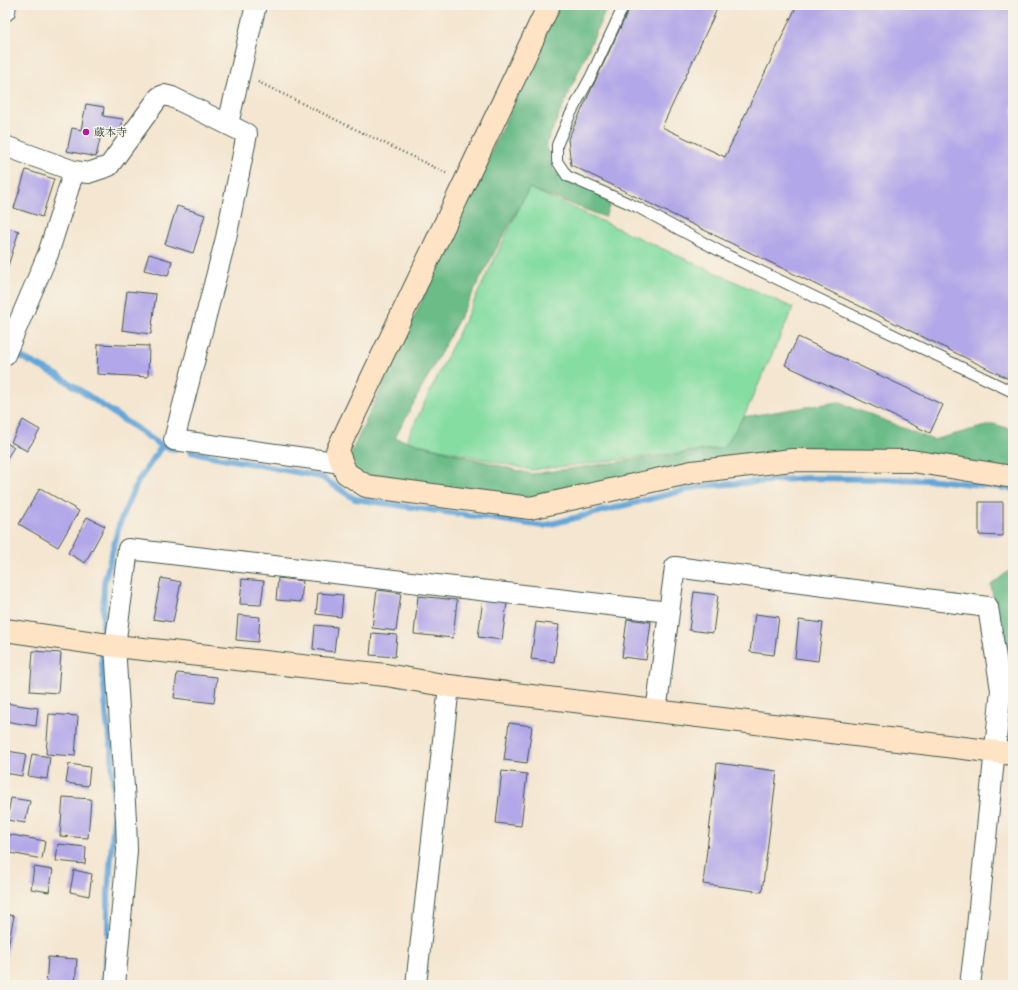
<svg xmlns="http://www.w3.org/2000/svg" width="1018" height="990" font-family="'IM FELL Great Primer','Noto Serif JP',serif">
	<style>
		.green { fill: #85dda2; stroke: #528d6b }
		.forest { fill: #6cbc88; stroke: #467c5e }
		.lines { fill: none; stroke-linecap: round; stroke-linejoin: round }
		.stream { stroke: #63a6d8; stroke-width: 6 }
		.building { fill: #b2a7e8 }
		.lane-casing { stroke: #3f564b; stroke-width: 12 }
		.street-casing { stroke: #3f564b; stroke-width: 22 }
		.secondary-casing { stroke: #3f564b; stroke-width: 24 }
		.path { stroke: #3f564b; stroke-width: 2.5; stroke-dasharray: 1 3; stroke-linecap: butt }
		.lane { stroke: #fff; stroke-width: 10 }
		.street { stroke: #fff; stroke-width: 20 }
		.secondary { stroke: #fee4c5; stroke-width: 22 }
		.poi-dot { fill: #b5179e; stroke: #f7f3e8; stroke-width: 1.5 }
		.labels { text-anchor: middle; stroke-width: 3; stroke-linejoin: round; paint-order: stroke }
		.poi-label { font-size: 11px; fill: #1f3d34; stroke: #f7f3e8; text-anchor: start }
	</style>
	<rect width="100%" height="100%" fill="#f7f3e8"/>
	<filter id="ink" filterUnits="userSpaceOnUse"><feTurbulence type="fractalNoise" baseFrequency=".025" numOctaves="2"/><feDisplacementMap in="SourceGraphic" scale="8" xChannelSelector="R" yChannelSelector="G"/><feConvolveMatrix kernelMatrix="1 2 1 2 8 2 1 2 1" color-interpolation-filters="sRGB"/></filter>
	<filter id="wash" filterUnits="userSpaceOnUse"><feTurbulence type="fractalNoise" baseFrequency=".012" numOctaves="4" result="noise"/><feDisplacementMap in="SourceGraphic" scale="16" xChannelSelector="R" yChannelSelector="G"/><feGaussianBlur stdDeviation="0.9" result="paint"/><feColorMatrix in="noise" values="0 0 0 0 0 0 0 0 0 0 0 0 0 0 0 0 0 1.4 0 .05"/><feComposite in="paint" operator="in"/></filter>
	<g filter="url(#wash)">
		<rect width="100%" height="100%" fill="#f4e6d0"/>
		<path class="green" d="M529,188L793,308L730,447L531,470L406,441Z"/>
		<path class="forest" d="M559,5H608L546,144L554,171L613,197L605,217L529,188L395,438L531,474L724,448L743,417L838,402L933,440L994,424L1013,430V477L792,460L524,507L379,488L344,468Z
			M1013,546V649H1002L991,585L1010,570Z"/>
		<g class="lines">
			<path class="stream" d="M9,351L59,376L162,446L174,449
				M191,452L321,477L355,499L543,526L701,486L808,478L937,480L1013,489
				M103,985L108,942V895L114,815L112,751L107,722L102,664L104,583L120,522L138,481L162,446"/>
		</g>
		<g id="blocks">
			<path class="building" d="M631,5H719L662,127L725,157L797,5H1013V381L571,165L568,139Z
				M86,104L104,107L103,116L123,119L120,133L102,130L96,157L67,151L72,128L81,130Z
				M26,170L54,179L42,217L14,208Z
				M177,206L205,215L193,253L165,244Z
				M5,227L19,231L7,269H5Z
				M149,254L172,261L168,276L144,270Z
				M127,291L156,294L151,334L122,330Z
				M798,337L943,405L930,433L785,365Z
				M98,344L149,346L148,377L97,374Z
				M23,420L40,430L27,451L11,442Z
				M5,442L14,447L5,461Z
				M40,488L79,511L58,547L19,524Z
				M979,502H1003V536L979,535Z
				M87,517L105,526L85,563L68,553Z
				M161,578L181,582L173,622L153,619Z
				M278,578L303,581L301,602L276,600Z
				M242,579L264,581L261,605L240,604Z
				M377,590L401,593L396,631L372,628Z
				M694,592L718,595L713,633L689,630Z
				M318,593L343,595L341,617L316,614Z
				M418,596L457,600L453,638L414,634Z
				M483,599L507,602L502,640L478,637Z
				M755,614L779,617L774,655L750,652Z
				M238,615L260,617L258,642L236,640Z
				M627,619L651,622L646,660L622,657Z
				M799,620L823,623L818,661L795,658Z
				M536,622L559,625L554,662L531,659Z
				M315,625L337,627L334,652L313,649Z
				M372,633L397,635L395,657L370,655Z
				M33,651L61,653L58,693L30,691Z
				M177,673L217,677L214,703L174,698Z
				M1012,700H1013V729L1006,727Z
				M5,703L38,708L36,726L5,721Z
				M49,714L78,716L75,756L46,754Z
				M509,723L532,726L527,763L504,760Z
				M7,751L26,754L22,776L5,773Z
				M32,754L50,757L47,779L28,776Z
				M717,763L777,771L762,892L703,884Z
				M69,764L90,767L88,786L66,783Z
				M502,771L527,774L521,826L496,823Z
				M63,797L91,799L88,838L60,836Z
				M11,798L30,801L25,823L7,820Z
				M6,834L45,841L42,859L5,852Z
				M58,844L86,847L85,864L56,861Z
				M34,867L53,870L49,892L31,889Z
				M74,870L92,874L89,896L70,892Z
				M5,914L14,916L6,956H5Z
				M48,957L77,959L75,985H46Z"/>
		</g>
	</g>
	<g filter="url(#ink)">
		<use href="#blocks" fill-opacity="0" stroke="#3f564b" stroke-width="1"/>
		<g class="lines">
			<g class="lane-casing">
				<path id="lane" d="M624,5L591,76L570,115L557,145V161L567,176L637,207L729,256L1013,392"/>
			</g>
			<g class="street-casing">
				<path id="street" d="M5,11L6,5
					M228,124L256,5
					M5,146L74,171L48,254L5,355
					M74,171L88,173L109,166L159,97L164,95L172,97L247,134L226,238L174,440L342,463
					M656,712L675,567L988,607L1001,690L976,937L970,985
					M115,985L127,851L126,819L115,646L128,549L669,612
					M416,985L449,686"/>
			</g>
			<g class="secondary-casing">
				<path id="secondary" d="M549,5L337,451L346,473L366,486L530,508L692,472L792,460L912,461L1013,477
					M5,630L115,646L386,675L449,686L1013,754"/>
			</g>
			<path class="path" d="M258,82L446,173"/>
			<use href="#lane" class="lane"/>
			<use href="#street" class="street"/>
			<use href="#secondary" class="secondary"/>
		</g>
	</g>
	<circle class="poi-dot" cx="86" cy="132" r="4"/>
	<g class="labels">
		<g class="poi-label">
			<text x="94" y="136">蔵本寺</text>
		</g>
	</g>
	<rect width="1018" height="990" fill="none" stroke="#f7f3e8" stroke-width="20"/>
</svg>
